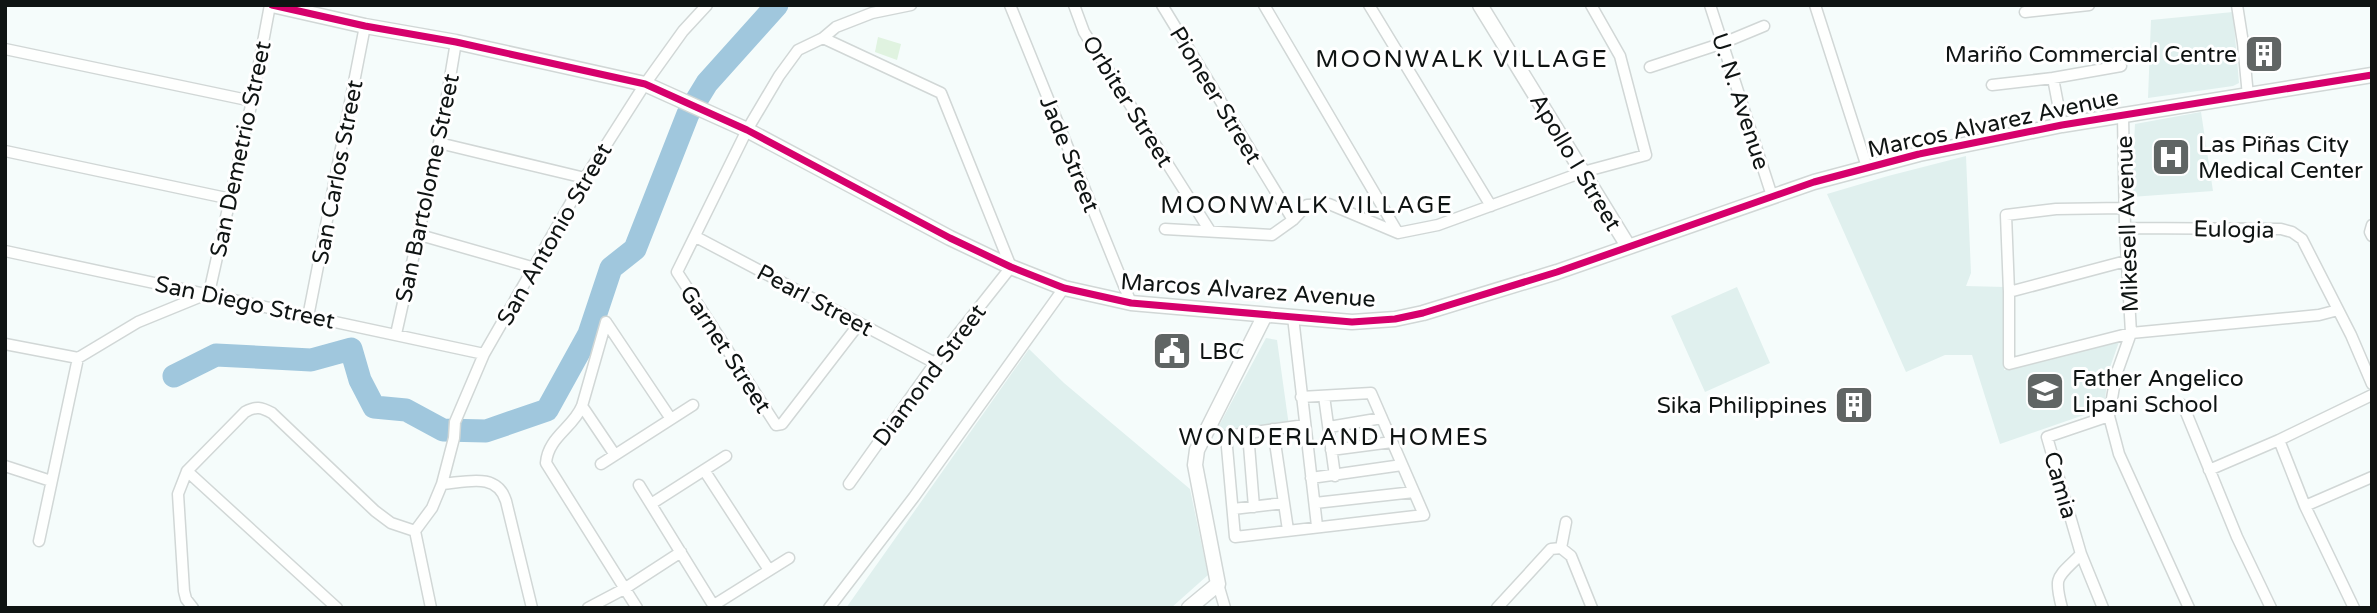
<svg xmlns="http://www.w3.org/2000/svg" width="2377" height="613" font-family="'Varela Round',sans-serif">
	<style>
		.built { fill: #e0f0ee }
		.green { fill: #e0f3e0 }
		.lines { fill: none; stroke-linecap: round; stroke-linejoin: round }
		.river { stroke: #a0c7dd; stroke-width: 23 }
		.street-casing { stroke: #d1d7d6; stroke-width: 13 }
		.secondary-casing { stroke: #d1d7d6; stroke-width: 17 }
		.street { stroke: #fefffe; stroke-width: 10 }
		.secondary { stroke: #fefffe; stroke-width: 14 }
		.cycleway-casing { stroke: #fff; stroke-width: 11 }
		.cycleway { stroke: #d6006c; stroke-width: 7 }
		.labels { text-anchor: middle; stroke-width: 6; stroke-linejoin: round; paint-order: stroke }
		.poi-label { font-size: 23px; fill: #0f1413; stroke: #fff; text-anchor: start }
		.street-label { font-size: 23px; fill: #0f1413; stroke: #fff }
		.neighbourhood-label { font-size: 24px; letter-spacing: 2px; fill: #0f1413; stroke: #fff }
	</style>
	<rect width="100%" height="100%" fill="#f5fcfb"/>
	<path class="built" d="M2233,12L2239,83L2233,86L2148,98L2151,20Z
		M2201,112L2213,191L2131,197L2135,124Z
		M1966,156L1971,273L1966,286L2005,287L2004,370L2120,339L2108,373L2104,408L2000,444L1972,355H1945L1906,372L1827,194L1888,176Z
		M1737,287L1770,363L1705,392L1671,316Z
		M1266,338L1277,340L1289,426L1215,433Z
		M1029,349L1064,383L1190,489L1208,575L1171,608H846Z"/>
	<path class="green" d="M878,37L901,44L897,60L875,52Z"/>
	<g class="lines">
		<path class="river" d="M174,376L216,355L311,360L351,349L360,380L374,407L406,410L443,430L486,431L547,410L589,334L611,268L635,249L688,114L707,83L777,5"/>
		<g class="street-casing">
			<path id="street" d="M1010,5L1131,303
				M1074,5L1084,32L1210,231
				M1162,5L1293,220
				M1264,5L1398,233
				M1369,5L1491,206
				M1710,5L1772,196
				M1815,5L1867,167
				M2237,5L2243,43L2248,96
				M2025,12L2089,5
				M823,38L941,93L1011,267L935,363L849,484
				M5,49L252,101
				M1650,67L1723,43L1764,26
				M2053,78L2062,125
				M1992,85L2053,78L2121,66
				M2123,116L2125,228L2131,333L2116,375L2109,416L2119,454L2189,608
				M439,143L585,178
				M5,151L231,199
				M2124,208L2056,209L2006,215L2009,292V364L2131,333L2319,315L2338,310
				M2372,225L2370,232L2372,236
				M2125,228L2281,229L2292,232L2302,239L2351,335L2372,384
				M1165,229L1272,235L1293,220L1307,205L1329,204L1398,233L1438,225L1583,172L1646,155L1620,56L1591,5
				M420,235L535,268
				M696,237L935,363
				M5,251L484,354
				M2009,292L2126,261
				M308,317L365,26
				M1293,317L1317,526
				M606,322L582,406C573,428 548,437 546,463L637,608
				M606,322L671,419
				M859,324L782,424L776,425L677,272L747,130L779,76L798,50L823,38L836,27L872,13L911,5
				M396,334L439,143L456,42
				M5,344L78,358
				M1324,396L1335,476
				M1301,397L1371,393L1424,515L1235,537L1226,436L1305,425
				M2183,405L2237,537L2271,608
				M582,406L615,455
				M1329,427L1382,418
				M1273,429L1288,530
				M1248,433L1254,507
				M2279,440L2305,506L2354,608
				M1331,450L1392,442
				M601,464L693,405
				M5,466L51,481
				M704,470L769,570
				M2209,470L2279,440L2372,395
				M187,471L337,608
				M1311,478L1402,465
				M442,484C467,482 497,472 506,501L532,608
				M639,485L715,608
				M1315,503L1414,492
				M651,504L726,456
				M2305,506L2372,477
				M1233,509L1284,503
				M39,541L78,358L138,322L209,293L252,101L270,5
				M1561,548L1566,522
				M1218,584L1225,608
				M714,605L789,558
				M193,608L186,599L184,591L178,494L187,471L245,412C256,406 261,407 272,413L375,511L391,523L415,531
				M431,608L415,531L432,508L442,484L454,438L455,422L484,354L585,178L645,84L683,31L707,5
				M588,608L624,589L681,552
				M829,608L914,497L1064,288
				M1497,608L1551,549L1561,548L1571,556L1592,608
				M2062,608C2053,574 2058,578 2081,554
				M2103,608L2081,554L2047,437L2109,416"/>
		</g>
		<g class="secondary-casing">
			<path id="secondary" d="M272,5L365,26L456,42L645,84L747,130L950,238L1011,267L1064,288L1131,303L1352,322L1395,319L1423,313L1557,272L1814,182L1919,154L2062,125L2372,75
				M1480,5L1628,246
				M1189,608L1218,584L1195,465L1197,450L1265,315"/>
		</g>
		<use href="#street" class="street"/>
		<use href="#secondary" class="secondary"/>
		<g class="cycleway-casing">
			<path id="cycleway" d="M272,5L365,26L456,42L645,84L747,130L950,238L1011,267L1064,288L1131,303L1352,322L1395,319L1423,313L1557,272L1814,182L1919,154L2062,125L2372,75"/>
		</g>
		<use href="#cycleway" class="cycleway"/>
	</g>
	<defs>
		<g id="building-square" transform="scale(2.0125)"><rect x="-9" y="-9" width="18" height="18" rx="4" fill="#606564" stroke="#fff"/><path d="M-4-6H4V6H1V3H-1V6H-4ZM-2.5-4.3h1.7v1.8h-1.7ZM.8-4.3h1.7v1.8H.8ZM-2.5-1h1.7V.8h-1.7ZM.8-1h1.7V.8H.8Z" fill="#fff"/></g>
		<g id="hospital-square" transform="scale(2.0125)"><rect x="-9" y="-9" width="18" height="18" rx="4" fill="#606564" stroke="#fff"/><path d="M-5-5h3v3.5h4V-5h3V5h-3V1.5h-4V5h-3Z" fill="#fff"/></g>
		<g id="civic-square" transform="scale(2.0125)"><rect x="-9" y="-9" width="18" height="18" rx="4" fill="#606564" stroke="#fff"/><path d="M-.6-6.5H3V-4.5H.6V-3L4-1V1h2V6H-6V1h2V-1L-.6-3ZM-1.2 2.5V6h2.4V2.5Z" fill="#fff"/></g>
		<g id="school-square" transform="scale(2.0125)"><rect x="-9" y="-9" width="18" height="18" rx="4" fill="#606564" stroke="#fff"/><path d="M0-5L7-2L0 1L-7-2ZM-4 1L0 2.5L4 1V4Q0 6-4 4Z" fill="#fff"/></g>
	</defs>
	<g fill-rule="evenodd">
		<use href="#building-square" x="2264" y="54"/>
		<use href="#hospital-square" x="2171" y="157"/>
		<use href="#civic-square" x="1172" y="351"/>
		<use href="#school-square" x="2045" y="391"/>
		<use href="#building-square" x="1854" y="405"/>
	</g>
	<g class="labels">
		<g class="poi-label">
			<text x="2237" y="62" text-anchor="end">Mariño Commercial Centre</text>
			<text x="2198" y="152">Las Piñas City<tspan x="2198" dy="26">Medical Center</tspan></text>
			<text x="1199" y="359">LBC</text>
			<text x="2072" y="386">Father Angelico<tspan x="2072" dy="26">Lipani School</tspan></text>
			<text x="1827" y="413" text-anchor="end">Sika Philippines</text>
		</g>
		<g class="street-label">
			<text transform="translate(1216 95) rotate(59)" y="8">Pioneer Street</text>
			<text transform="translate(1128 101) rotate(58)" y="8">Orbiter Street</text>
			<text transform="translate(1741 101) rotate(72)" y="8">U. N. Avenue</text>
			<text transform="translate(1993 123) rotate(-12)" y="8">Marcos Alvarez Avenue</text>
			<text transform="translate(240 149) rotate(-78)" y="8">San Demetrio Street</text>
			<text transform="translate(1070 154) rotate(68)" y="8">Jade Street</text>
			<text transform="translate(1576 162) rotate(59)" y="8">Apollo I Street</text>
			<text transform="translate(337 172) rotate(-79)" y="8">San Carlos Street</text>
			<text transform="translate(427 188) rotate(-78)" y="8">San Bartolome Street</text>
			<text transform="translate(2127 224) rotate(-92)" y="8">Mikesell Avenue</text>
			<text transform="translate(2234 229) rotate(1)" y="8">Eulogia</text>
			<text transform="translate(554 234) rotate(-60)" y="8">San Antonio Street</text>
			<text transform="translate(1248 290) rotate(4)" y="8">Marcos Alvarez Avenue</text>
			<text transform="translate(815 300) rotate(28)" y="8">Pearl Street</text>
			<text transform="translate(245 302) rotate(12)" y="8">San Diego Street</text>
			<text transform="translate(726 349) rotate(57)" y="8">Garnet Street</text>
			<text transform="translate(929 375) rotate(-53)" y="8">Diamond Street</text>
			<text transform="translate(2061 485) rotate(74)" y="8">Camia</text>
		</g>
		<g class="neighbourhood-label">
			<text x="1462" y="67">MOONWALK VILLAGE</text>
			<text x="1307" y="213">MOONWALK VILLAGE</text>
			<text x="1334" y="445">WONDERLAND HOMES</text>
		</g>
	</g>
	<rect width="2377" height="613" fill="none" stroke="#0f1413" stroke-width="14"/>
</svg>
